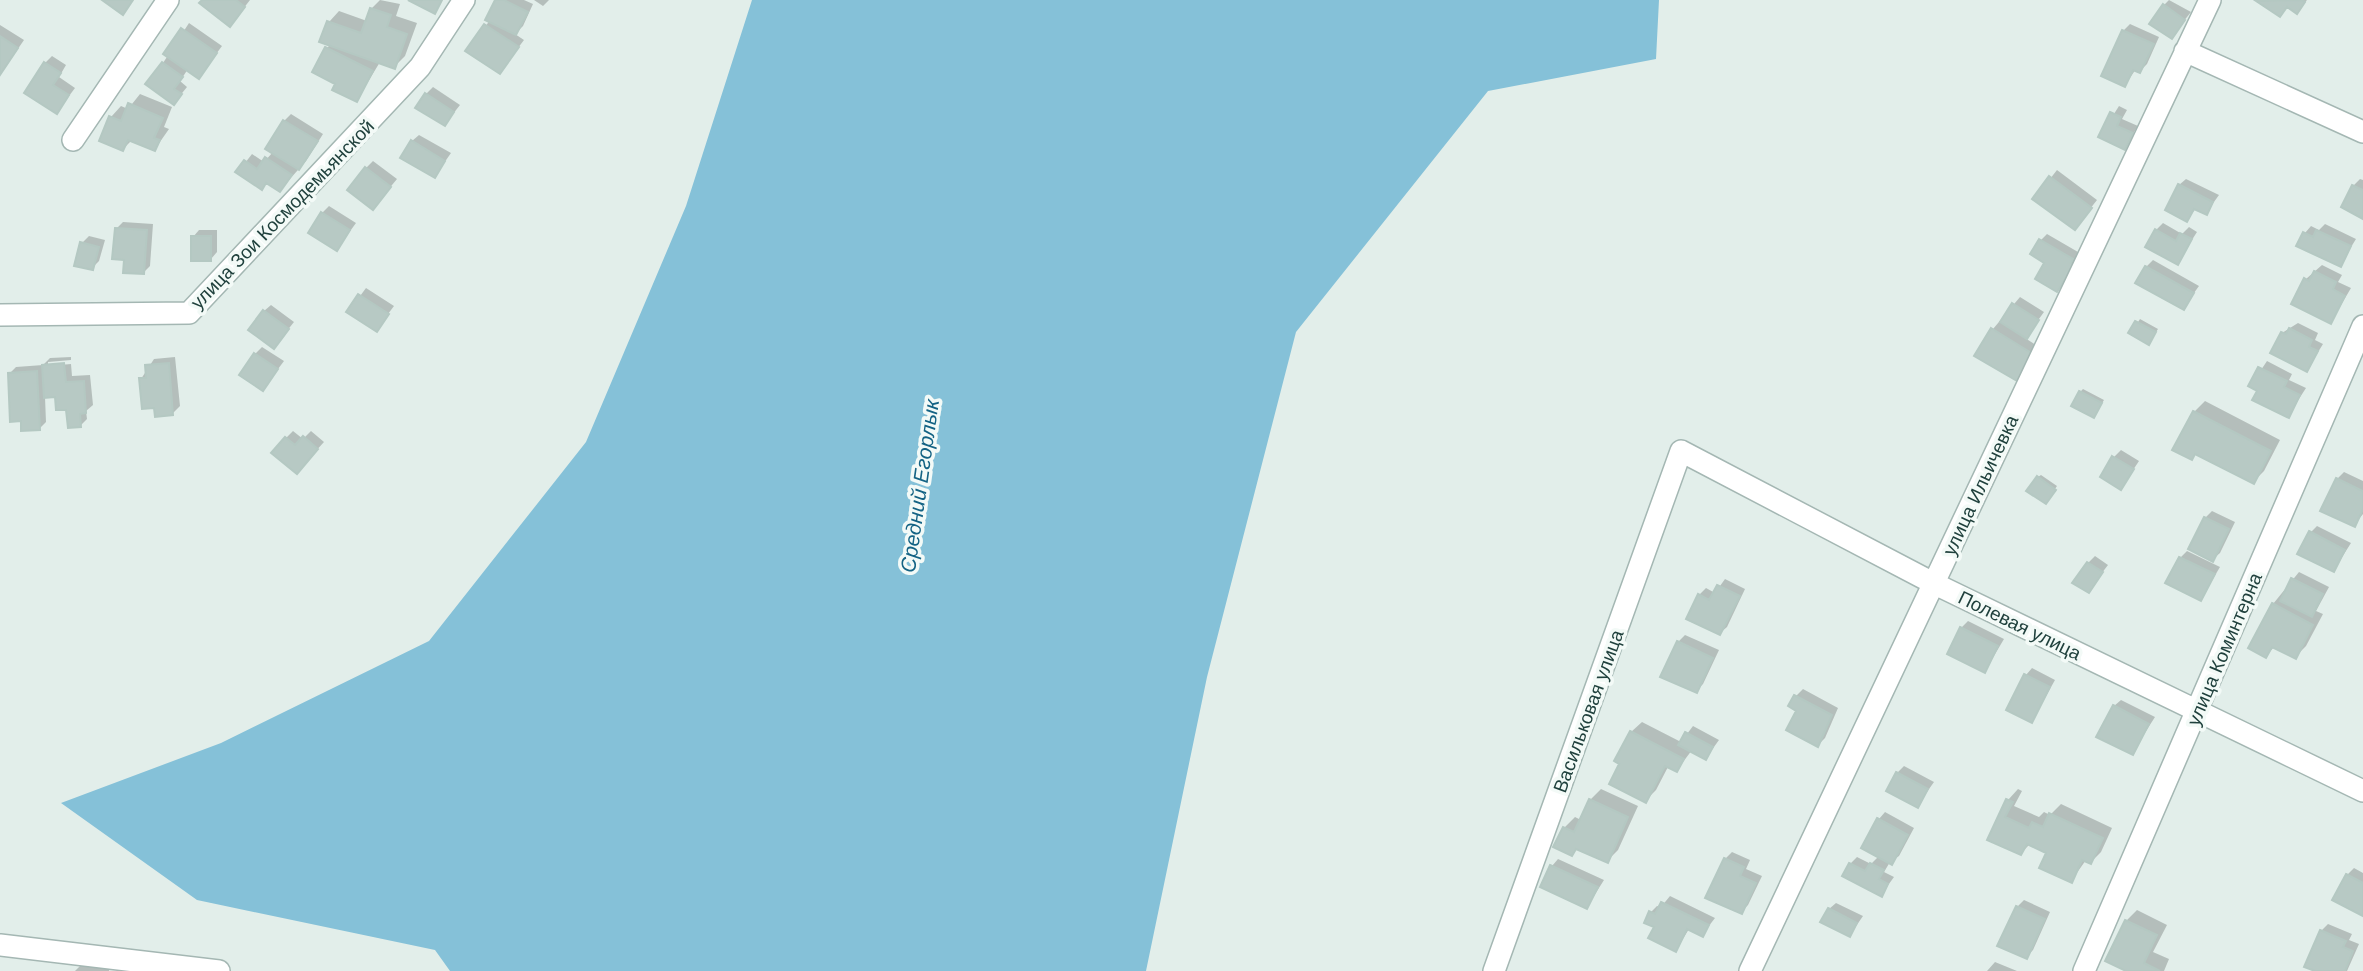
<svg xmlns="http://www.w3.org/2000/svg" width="2363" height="971" font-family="Arial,sans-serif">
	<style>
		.water { fill: #85c1d8 }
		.shadow { fill: #0003 }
		.building { fill: #b7c9c4; stroke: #b4c8c2; stroke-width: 2 }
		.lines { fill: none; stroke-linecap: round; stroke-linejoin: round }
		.minor-casing { stroke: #a4b7b3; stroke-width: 24 }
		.minor { stroke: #fff; stroke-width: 21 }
		.labels { text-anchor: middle; stroke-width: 7; stroke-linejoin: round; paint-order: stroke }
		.street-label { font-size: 19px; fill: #20413d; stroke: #f3faf7 }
		.water-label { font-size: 21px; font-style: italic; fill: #146384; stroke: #f3faf7 }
	</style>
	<rect width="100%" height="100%" fill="#e2eeea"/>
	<path class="water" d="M752,0H1659L1656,59L1488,91L1296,332L1207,677L1146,971H450L435,950L197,900L61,803L221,743L429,641L586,442L686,206Z"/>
	<path class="shadow" d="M204,0H250L236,18Z
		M380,0L400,4L396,16L417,23L405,56L394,67L380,62L357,100L337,83L327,48L331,44L329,22L339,11L367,21L371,9Z
		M497,0H524L533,4L523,26L515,34L524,40L500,72L468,51L490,20Z
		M534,0H549L543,6Z
		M2169,0L2191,12L2171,37L2164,5Z
		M2307,0L2297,12L2288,6L2280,15L2258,1Z
		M189,23L222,46L199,77L188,69L180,81L187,87L174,103L163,63Z
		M2130,24L2159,37L2147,64L2140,71L2136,69L2125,85L2123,31Z
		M0,25L24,40L0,75Z
		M52,56L66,65L59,77L75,88L57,112L45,63Z
		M433,87L460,105L445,124L426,94Z
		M140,94L172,107L164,127L169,129L155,149L132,140L123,149L111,117L121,106L128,109Z
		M2119,106L2127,110L2122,119L2138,126L2124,148L2100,136Z
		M291,114L323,134L306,161L280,190L268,182L261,188L238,172L252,154L264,162L273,152L284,121Z
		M419,135L451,153L435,176L412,141Z
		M373,161L397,179L373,208L366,168Z
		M2057,170L2097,200L2075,228L2035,198Z
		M2186,179L2219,195L2206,213L2196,208L2187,220L2179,185Z
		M2360,179L2363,180V217L2353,186Z
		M329,206L356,223L337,249L322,213Z
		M123,222L153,224L150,266L143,273L126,258L116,229Z
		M2163,223L2182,234L2189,227L2197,232L2177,263L2156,230Z
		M2325,224L2356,239L2340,265L2305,233L2311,226L2319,230Z
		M199,230H217V252L211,259L193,237Z
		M2047,234L2078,252L2076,256L2084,261L2057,290L2040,241Z
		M89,236L105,240L99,261L92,268L82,243Z
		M2153,260L2199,286L2183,308L2146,267Z
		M2322,265L2342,275L2338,282L2351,288L2331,322L2306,279Z
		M366,288L394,306L376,330L349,311Z
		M2020,297L2044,312L2025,338L2039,347L2016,379L1993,329Z
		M271,305L294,322L274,347L264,311Z
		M2140,319L2158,329L2149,343L2131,333Z
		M2298,323L2318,333L2315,340L2323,344L2307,370L2282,333Z
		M262,347L284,361L263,389L255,354Z
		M71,357V360L48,362V366L71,364L72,376L90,375L93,405L86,411L87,419L80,426L57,396L45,397L46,422L39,429L23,419L9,374L16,367L43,365L50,358Z
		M175,357L180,406L173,413L156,406L141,379L154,359Z
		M2267,361L2292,374L2289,380L2306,388L2288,416L2251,385Z
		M2083,389L2104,400L2094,416L2080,392Z
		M2205,401L2280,440L2264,471L2253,482L2197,453L2191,458L2175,450L2194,412Z
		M293,431L303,439L311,431L324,442L303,465L286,438Z
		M2121,450L2139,461L2121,488L2114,457Z
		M2344,472L2363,481V514L2354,525L2337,479Z
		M2041,475L2057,486L2048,499L2038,477Z
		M2212,511L2235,522L2220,553L2213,559L2205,518Z
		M2317,526L2351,543L2334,570L2310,533Z
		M2187,551L2220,567L2201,599L2180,558Z
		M2095,556L2108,565L2088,591V563Z
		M2299,572L2329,587L2316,611L2323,614L2306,646L2295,657L2275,646L2266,656L2273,604Z
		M1725,579L1745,589L1727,627L1720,633L1699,595L1706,588L1715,593Z
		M1968,621L2004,639L1985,671L1961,628Z
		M1685,635L1719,650L1703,684L1696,691L1678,642Z
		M2032,668L2055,680L2032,721L2026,675Z
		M1803,689L1838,708L1825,738L1818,745L1798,710L1796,696Z
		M2121,700L2155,717L2132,753L2114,706Z
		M1642,722L1681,742L1693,726L1719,740L1706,758L1692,750L1677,770L1669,765L1656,790L1645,801L1622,763L1631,732Z
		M1904,766L1934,782L1917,806L1897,773Z
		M1601,789L1638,806L1618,850L1607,861L1578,848L1572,854L1564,828L1575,817L1581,820L1590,800Z
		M2018,789L2022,791L2014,806L2039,817L2044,812L2050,815L2061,804L2112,828L2101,852L2091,862L2086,860L2071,881L2048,852L2030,844L2021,853L1989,839L2008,800Z
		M1885,812L1914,828L1899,856L1890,862L1884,872L1894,877L1881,895L1850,864L1857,857L1871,864L1879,856V819Z
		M1732,852L1750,860L1746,869L1762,876L1748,905L1741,912L1725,859Z
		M1558,859L1604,880L1587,907L1552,866Z
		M2354,868L2363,873V914L2347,875Z
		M1670,896L1715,918L1702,935L1689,929L1676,950L1656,927L1651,912L1657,906L1661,907Z
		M2024,900L2050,912L2033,950L2026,957L2017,907Z
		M1836,903L1863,916L1850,935L1829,909Z
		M2137,910L2167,925L2153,952L2169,959L2164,971H2131L2126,921Z
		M2328,924L2352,934L2349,940L2359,944L2347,971H2319L2321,931Z
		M1995,962L2017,971H1987Z
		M83,963L109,965V971H75Z"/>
	<path class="building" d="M102,0H133L123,15Z
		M202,0H236L245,7L230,27L199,3Z
		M408,0H442L435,14Z
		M495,0H504L528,12L516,35L485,20Z
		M2302,0L2305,2L2297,14L2287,7L2280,17L2256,1Z
		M2163,4L2185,20L2172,39L2149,24Z
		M370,8L391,15L387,27L407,34L395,69L319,42L327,21L361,33Z
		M484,24L519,47L500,74L465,51Z
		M181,28L217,53L199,79L163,54Z
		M2122,30L2154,44L2140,73L2133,70L2125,87L2101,76Z
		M0,36L18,48L0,75Z
		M325,47L373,71L357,102L332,90L335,84L312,72Z
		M44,62L61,73L53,85L69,95L57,114L24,93Z
		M162,62L183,77L174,89L182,94L174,105L145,84Z
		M425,93L454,112L445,126L415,108Z
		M128,103L163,118L154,138L160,140L155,151L128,140L123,151L99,141L109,116L121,121Z
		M2110,112L2121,117L2117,126L2133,133L2125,150L2098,137Z
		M283,120L318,141L299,170L265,149Z
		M411,140L445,161L435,178L400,158Z
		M265,157L292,175L280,192L266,183L262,190L235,172L244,160L257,169Z
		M365,167L391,187L373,210L347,190Z
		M2049,176L2092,208L2075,230L2032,199Z
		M2178,184L2213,202L2207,215L2194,209L2187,222L2165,210Z
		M2352,185L2363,190V219L2341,207Z
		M321,212L350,230L337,251L308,233Z
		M115,228L147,230L144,274L123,273L124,260L112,259Z
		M2155,229L2176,241L2180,233L2192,239L2178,265L2145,247Z
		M2316,230L2351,246L2341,267L2296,246L2303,232L2313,237Z
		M191,236H211V261H191Z
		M2039,239L2073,259L2071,263L2079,268L2071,281L2066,278L2057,292L2035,279L2044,263L2030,254Z
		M80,242L99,247L93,270L74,266Z
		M2145,266L2194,293L2184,310L2135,283Z
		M2314,271L2336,282L2333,289L2345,296L2331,324L2291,304L2304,278L2309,281Z
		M358,294L389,314L377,332L346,312Z
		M2012,303L2039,320L2027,339L2000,322Z
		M263,310L289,329L274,349L248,330Z
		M2135,321L2156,332L2149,345L2128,333Z
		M1991,328L2033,354L2017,381L1974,356Z
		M2289,328L2312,340L2309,347L2318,351L2307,372L2270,353L2281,332L2286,334Z
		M254,353L278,369L263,391L239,375Z
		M64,363L66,382L84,381L86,413L80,414L81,427L68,428L66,410H56L55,397L44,398L42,365Z
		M169,363L173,415L155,417L154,408L142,409L139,378H146L145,365Z
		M2258,367L2287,381L2284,387L2300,395L2289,418L2252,400L2257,391L2248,386Z
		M37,371L40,430L21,431V421L10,422L8,373Z
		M2079,391L2102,403L2094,418L2071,406Z
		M2193,411L2271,451L2254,484L2195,454L2192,460L2172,450Z
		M303,436L318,449L297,474L271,453L285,437L295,445Z
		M2112,456L2134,469L2121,490L2100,477Z
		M2037,476L2056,490L2046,504L2026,491Z
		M2336,478L2363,491V509L2355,527L2320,511Z
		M2204,517L2229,529L2213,562L2188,549Z
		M2309,531L2345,550L2334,572L2297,554Z
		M2179,557L2215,574L2201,601L2165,583Z
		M2087,562L2103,572L2089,593L2072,583Z
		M2291,578L2323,594L2312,617L2280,601Z
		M1717,585L1740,596L1720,635L1686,619L1698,594L1709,600Z
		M2272,603L2313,625L2296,659L2272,647L2266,658L2248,648Z
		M1960,627L1998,646L1985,673L1947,654Z
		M1677,641L1713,658L1697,693L1660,677Z
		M2024,674L2050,687L2032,723L2006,710Z
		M1794,695L1832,715L1818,747L1786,730L1796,711L1788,706Z
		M2113,705L2149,724L2133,755L2096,737Z
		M1630,731L1684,759L1677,772L1665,766L1646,803L1609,784L1619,764L1614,761Z
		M1685,732L1713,747L1706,760L1678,745Z
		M1896,772L1928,789L1918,808L1886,791Z
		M1589,799L1628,817L1608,863L1576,849L1572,856L1553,847L1563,827L1574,832Z
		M2006,799L2013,802L2005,817L2029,828L2032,822L2043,827L2049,813L2103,838L2091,864L2082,860L2072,883L2039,868L2046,853L2027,844L2021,855L1987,840Z
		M1877,818L1908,835L1892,865L1861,848Z
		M1724,858L1744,867L1740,876L1756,883L1742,914L1705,898Z
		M1849,863L1865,871L1870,863L1884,870L1879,879L1888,884L1882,897L1842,876Z
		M1550,865L1598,887L1587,909L1540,887Z
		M2346,874L2363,883V916L2332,900Z
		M1661,902L1709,925L1703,937L1687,929L1676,952L1648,938L1654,927L1644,923L1649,911L1655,914Z
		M2016,906L2045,919L2027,959L1997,946Z
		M1828,908L1857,923L1850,937L1820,922Z
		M2125,920L2157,935L2144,963L2160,971H2126L2105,961Z
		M2320,930L2346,941L2343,947L2353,951L2345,971H2315L2304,967Z"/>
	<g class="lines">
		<g class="minor-casing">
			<path id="minor" d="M2185,51L2363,132
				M73,140L168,0
				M0,315L189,313L420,67L464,0
				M0,945L219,971
				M1494,971L1681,451L1933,583L2363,791
				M1750,971L2210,0
				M2084,971L2363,326"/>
		</g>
		<use href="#minor" class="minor"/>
	</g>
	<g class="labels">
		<g class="street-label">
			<text transform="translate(282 214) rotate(-46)" y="7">улица Зои Космодемьянской</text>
			<text transform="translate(1980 485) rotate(-65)" y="7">улица Ильичевка</text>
			<text transform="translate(2020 625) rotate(26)" y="7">Полевая улица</text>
			<text transform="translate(2224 649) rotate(-67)" y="7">улица Коминтерна</text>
			<text transform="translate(1588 711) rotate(-70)" y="7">Васильковая улица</text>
		</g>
		<g class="water-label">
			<text transform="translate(920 486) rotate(-82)" y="7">Средний Егорлык</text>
		</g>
	</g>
</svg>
